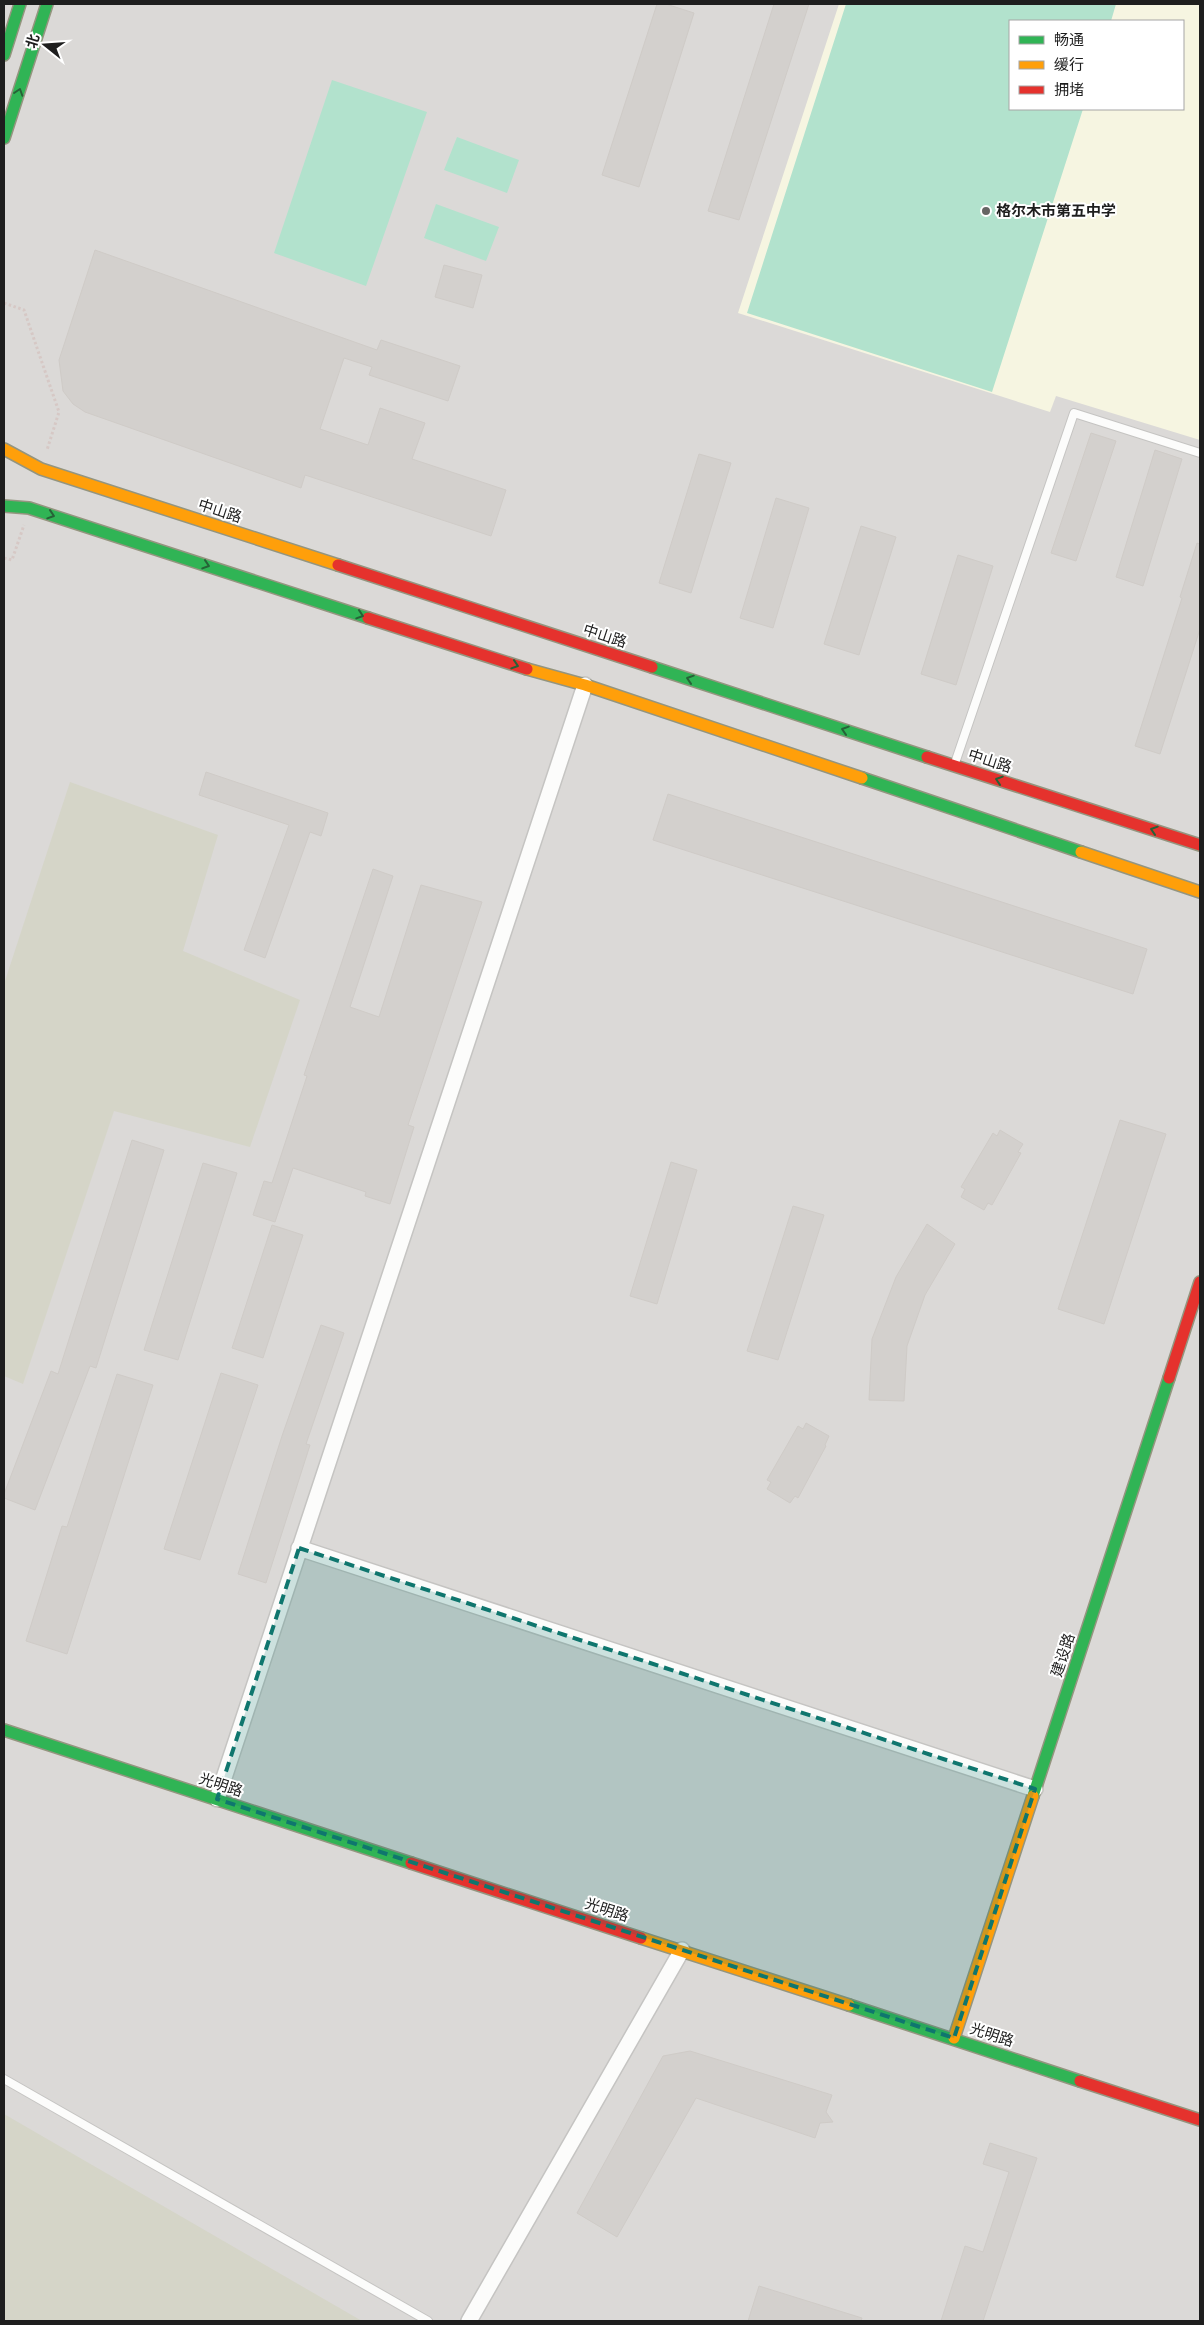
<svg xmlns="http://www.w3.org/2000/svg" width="1204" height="2325" font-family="Signika,'Noto Sans SC',sans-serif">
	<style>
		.residential { fill: #dbd9d7; fill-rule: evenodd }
		.education { fill: #f6f5e1; fill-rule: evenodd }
		.construction { fill: #d5d5c8 }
		.pitch { fill: #b2e2cd }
		.building { fill: #d3d0cd; stroke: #cfcbc7 }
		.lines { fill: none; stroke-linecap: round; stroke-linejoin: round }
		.lane-casing { stroke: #c5c4c2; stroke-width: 10 }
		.street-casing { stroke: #c5c4c2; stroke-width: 18 }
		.fast-casing { stroke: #94957f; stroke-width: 14 }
		.slow-casing { stroke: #94957f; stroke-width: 14 }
		.jam-casing { stroke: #94957f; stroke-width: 14 }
		.path { stroke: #d6c8c5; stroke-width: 3; stroke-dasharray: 2.5 2.5; stroke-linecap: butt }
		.lane { stroke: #fcfcfb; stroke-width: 8 }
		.street { stroke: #fcfcfb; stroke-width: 15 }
		.fast { stroke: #30b455; stroke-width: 11 }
		.slow { stroke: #ff9f0a; stroke-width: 11 }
		.jam { stroke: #e5322d; stroke-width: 11 }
		.oneway { stroke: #266237 }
		.marked { fill: #0f766e; fill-opacity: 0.2; stroke: #0f766e; stroke-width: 4; stroke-dasharray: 10 6; stroke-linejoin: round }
		.poi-dot { fill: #666564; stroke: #fff; stroke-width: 2 }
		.labels { text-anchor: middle; stroke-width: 4; stroke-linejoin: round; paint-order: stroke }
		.poi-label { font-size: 15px; font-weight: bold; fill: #1e1e1e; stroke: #fff; text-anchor: start }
		.street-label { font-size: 15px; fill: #1e1e1e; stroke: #fff }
	</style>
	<rect width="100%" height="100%" fill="#eceae6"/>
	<path class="residential" d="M4,4H1200V2321H4ZM1010,21H1183V109H1010Z"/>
	<path class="education" d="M839,4H1200V440L1056,396L1050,412L738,313ZM1010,21H1183V109H1010Z"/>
	<path class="construction" d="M70,782L218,835L183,951L300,1000L250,1147L114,1111L23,1384L4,1376V984Z
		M4,2114L362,2321H4Z"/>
	<path class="pitch" d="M846,4H1116L1111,21H1010V109H1083L992,392L747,313Z
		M332,80L427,112L366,286L274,253Z
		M457,137L519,160L507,193L444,170Z
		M436,204L499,227L486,261L424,238Z"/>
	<path class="building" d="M657,4H666L694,13L639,187L602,175Z
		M774,4H809L739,220L708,211Z
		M95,250L377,350L381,340L460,366L448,401L369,375L372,367L344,358L320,429L368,445L380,408L425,423L412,459L506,490L491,536L305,475L301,488L85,412L73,404L63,391L59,360Z
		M444,265L482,275L473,308L435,297Z
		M1091,433L1116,441L1076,561L1051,553Z
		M1155,450L1182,459L1143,586L1116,577Z
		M699,454L731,463L691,593L659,583Z
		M776,498L809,508L773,628L740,618Z
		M861,526L896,537L859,655L824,644Z
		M1197,543L1200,544V629L1160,754L1135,746L1182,598L1180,597Z
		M958,555L993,566L956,685L921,674Z
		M206,772L328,813L321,836L310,832L265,958L244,950L289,825L199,795Z
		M668,794L1147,949L1133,994L653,840Z
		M373,869L393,876L350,1007L379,1017L421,885L482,902L408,1125L414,1127L390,1204L365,1196L366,1192L293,1168L275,1222L253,1215L264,1181L272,1183L307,1076L304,1075Z
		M1120,1120L1166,1134L1104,1324L1058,1309Z
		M1000,1130L1023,1144L1018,1152L1021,1153L992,1205L988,1203L984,1210L961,1197L965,1189L961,1187L993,1133L997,1136Z
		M132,1140L164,1150L96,1368L90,1366L35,1510L4,1498V1494L51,1371L58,1374Z
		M671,1162L697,1170L657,1304L630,1296Z
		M203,1163L237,1173L178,1360L144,1350Z
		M793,1206L824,1215L778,1360L747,1351Z
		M927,1224L955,1244L925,1295L907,1346L904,1401L869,1400L872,1339L896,1277Z
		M272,1225L303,1235L263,1358L232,1348Z
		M321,1325L344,1333L306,1444L310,1445L266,1583L238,1574L282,1436Z
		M221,1373L258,1385L200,1560L164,1549Z
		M117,1374L153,1385L67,1654L26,1641L62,1526L67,1527Z
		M806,1423L829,1436L825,1445L826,1446L798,1498L795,1496L790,1503L767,1489L771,1482L767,1480L798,1426L803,1429Z
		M690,2051L832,2095L826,2112L833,2122L820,2123L815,2138L696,2098L617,2237L577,2213L663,2056Z
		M990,2143L1037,2158L983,2321H941L965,2246L983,2252L1009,2172L983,2164Z
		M759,2286L862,2318L861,2321H748Z"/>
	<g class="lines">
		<g class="lane-casing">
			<path id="lane" d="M955,763L1074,413L1200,453
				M4,2079L428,2321"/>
		</g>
		<g class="street-casing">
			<path id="street" d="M299,1548L1035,1789
				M217,1799L585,685
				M469,2321L682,1950"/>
		</g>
		<g class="fast-casing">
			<path id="fast" d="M4,55L20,4
				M4,138L47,4
				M4,506L29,508L368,618
				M652,667L927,757
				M862,778L1081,852
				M4,1730L411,1863
				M1033,1796L1169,1378
				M849,2005L1080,2081"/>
		</g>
		<g class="slow-casing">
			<path id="slow" d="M4,449L41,469L338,565
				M527,669L585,685L862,778
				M1081,852L1200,892
				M641,1938L849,2005
				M954,2038L1033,1796"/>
		</g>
		<g class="jam-casing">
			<path id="jam" d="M338,565L652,667
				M368,618L527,669
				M927,757L1200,845
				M1169,1378L1200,1282
				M411,1863L641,1938
				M1080,2081L1200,2120"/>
		</g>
		<path class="path" d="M4,303L24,310L59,412L47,450
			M4,558L12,560L24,525"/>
		<use href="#lane" class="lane"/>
		<use href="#street" class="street"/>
		<use href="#fast" class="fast"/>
		<use href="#slow" class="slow"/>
		<use href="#jam" class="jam"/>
	</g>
	<defs><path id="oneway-chevron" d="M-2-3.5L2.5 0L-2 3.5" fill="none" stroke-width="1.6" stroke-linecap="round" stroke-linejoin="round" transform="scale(1.25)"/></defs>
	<g class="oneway">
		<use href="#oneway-chevron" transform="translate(19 92) rotate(-72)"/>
		<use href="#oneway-chevron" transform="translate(51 515) rotate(18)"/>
		<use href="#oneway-chevron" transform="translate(206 565) rotate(18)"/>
		<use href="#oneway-chevron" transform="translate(360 615) rotate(18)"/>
		<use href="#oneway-chevron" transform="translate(515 665) rotate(18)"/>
		<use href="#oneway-chevron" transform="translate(690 679) rotate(-162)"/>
		<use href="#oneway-chevron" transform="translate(845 730) rotate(-162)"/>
		<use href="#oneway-chevron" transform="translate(999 780) rotate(-162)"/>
		<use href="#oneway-chevron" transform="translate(1154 830) rotate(-162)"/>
	</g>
	<path class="marked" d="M299,1548L1035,1789L954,2038L217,1799Z"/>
	<circle class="poi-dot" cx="986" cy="211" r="5"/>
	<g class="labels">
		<g class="poi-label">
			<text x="996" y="216">格尔木市第五中学</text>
		</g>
		<g class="street-label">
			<text transform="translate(220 511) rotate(18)" y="5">中山路</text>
			<text transform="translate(605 636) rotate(18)" y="5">中山路</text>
			<text transform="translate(990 761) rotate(18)" y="5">中山路</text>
			<text transform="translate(1063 1655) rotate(-72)" y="5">建设路</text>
			<text transform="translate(221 1785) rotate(18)" y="5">光明路</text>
			<text transform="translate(607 1910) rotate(18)" y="5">光明路</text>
			<text transform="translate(992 2035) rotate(18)" y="5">光明路</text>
		</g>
	</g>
	<rect width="1204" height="2325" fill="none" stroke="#1e1e1e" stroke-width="10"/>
	<rect x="1009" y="20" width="175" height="90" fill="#ffffff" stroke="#a5a5a5"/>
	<rect x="1019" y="36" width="25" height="8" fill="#30b455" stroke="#a5a5a5"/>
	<text x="1054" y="45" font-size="15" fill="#1e1e1e">畅通</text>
	<rect x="1019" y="61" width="25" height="8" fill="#ff9f0a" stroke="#a5a5a5"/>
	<text x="1054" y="70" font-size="15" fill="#1e1e1e">缓行</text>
	<rect x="1019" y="86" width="25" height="8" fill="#e5322d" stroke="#a5a5a5"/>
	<text x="1054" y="95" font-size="15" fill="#1e1e1e">拥堵</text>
	<g transform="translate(45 45) rotate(287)" stroke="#ffffff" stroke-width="4" paint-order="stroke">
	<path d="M0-4L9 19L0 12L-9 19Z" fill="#1e1e1e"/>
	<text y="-8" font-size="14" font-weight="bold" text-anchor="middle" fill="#1e1e1e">北</text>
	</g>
</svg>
